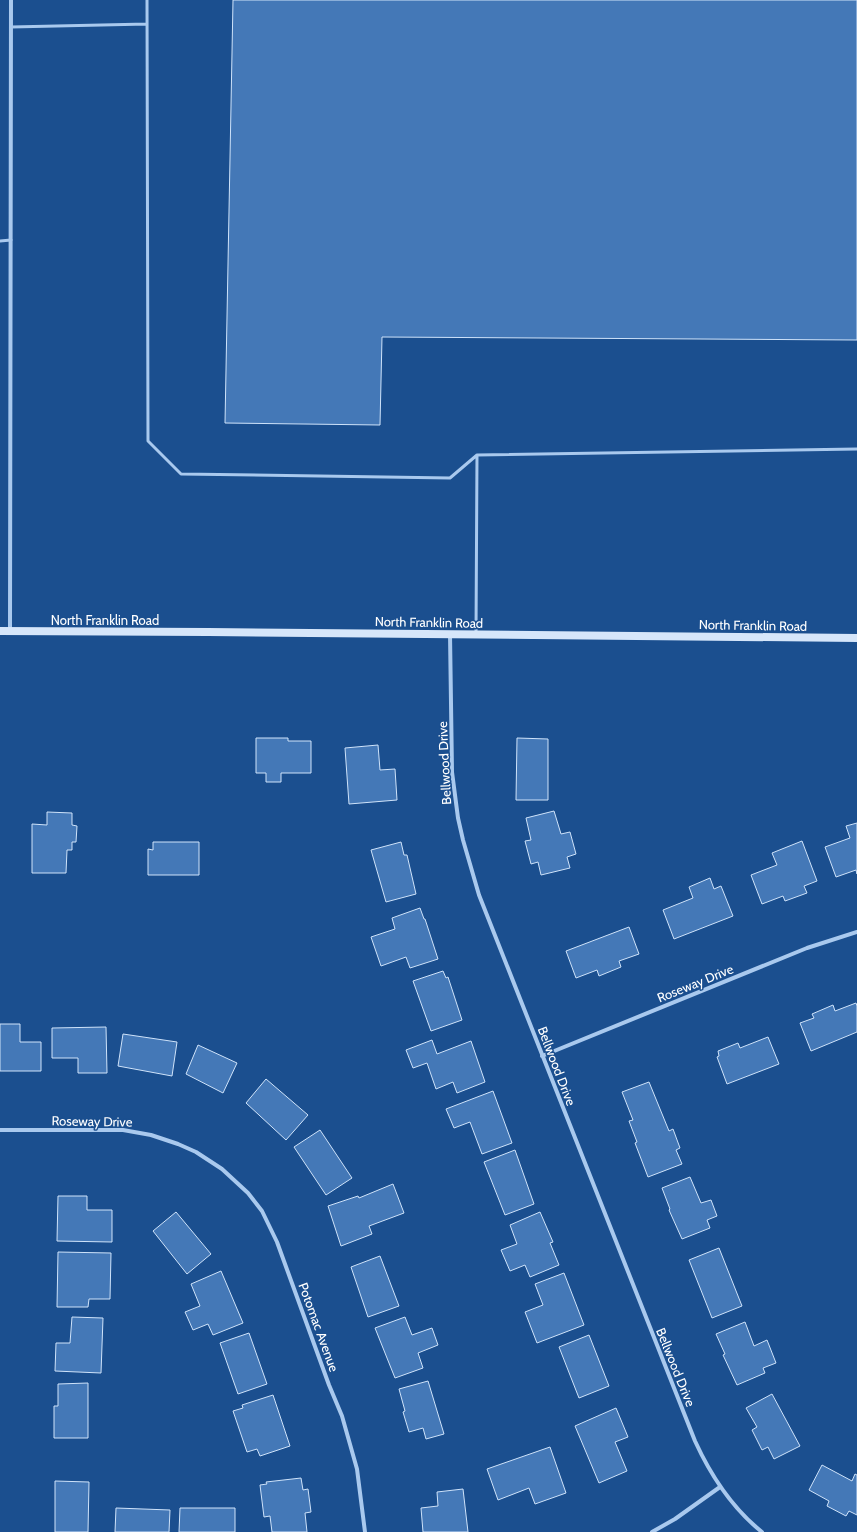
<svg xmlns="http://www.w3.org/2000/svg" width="857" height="1532" font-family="Cabin,sans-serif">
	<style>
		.building { fill: #4478b7; stroke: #cfe3fa }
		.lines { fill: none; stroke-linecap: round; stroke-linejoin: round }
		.lane { stroke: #a9c9ee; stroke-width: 3 }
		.street { stroke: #a9c9ee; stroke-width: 4 }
		.secondary { stroke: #d6e6fa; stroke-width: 8 }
		.labels { text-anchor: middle; stroke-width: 3; stroke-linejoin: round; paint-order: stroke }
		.street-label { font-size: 13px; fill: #fff; stroke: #1b4f8f }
	</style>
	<rect width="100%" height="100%" fill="#1b4f8f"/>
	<path class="building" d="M233,0H857V340L382,337L380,425L225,423Z
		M256,738H288V741H311V773H281V782H266V773H256Z
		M517,738L548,739V800H516Z
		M378,745L380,770L395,769L397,800L349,804L345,748Z
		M554,811L561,834L570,832L576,854L567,857L570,868L541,875L538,862L531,864L525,841L531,840L526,818Z
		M47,812L72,813V825L77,826L76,842H72V850H67L66,873H32V824L47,825Z
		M857,823V874L856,870L836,877L825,847L850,838L846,826Z
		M802,841L817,881L804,886L807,893L785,901L783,896L762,904L751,875L777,865L772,853Z
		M153,842H199V875H148V849L153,850Z
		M401,842L404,855H407L416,894L386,902L371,850Z
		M710,878L714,889L721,886L733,916L674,939L663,910L693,898L689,887Z
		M420,908L424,919H425L438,959L410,968L406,957L381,966L371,937L395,929L392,918Z
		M629,927L639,954L619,961L621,967L599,976L597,970L576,978L566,951Z
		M443,971L446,978L448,977L462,1020L431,1031L413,981Z
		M856,1003L857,1006V1032L811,1051L800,1023L814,1018L812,1014L833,1005L835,1011Z
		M0,1024H20V1042H41V1071H0Z
		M106,1027L107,1073H78V1058H52V1028Z
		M123,1034L177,1042L172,1076L118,1066Z
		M768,1037L779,1064L727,1084L717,1057L719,1056L718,1051L738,1043L740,1048Z
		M432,1040L437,1054L471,1041L485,1082L457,1093L453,1082L436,1089L427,1063L413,1068L406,1050Z
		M198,1045L237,1063L223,1093L186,1074Z
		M266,1079L308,1115L286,1140L246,1103Z
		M649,1082L669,1131L673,1129L680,1148L676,1150L682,1164L648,1177L635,1143L637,1142L629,1121L633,1120L622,1092Z
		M493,1091L512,1143L482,1154L470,1122L454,1128L446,1109Z
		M320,1130L352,1178L326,1195L294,1147Z
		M515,1150L534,1204L505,1215L484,1162Z
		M690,1177L701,1203L711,1200L717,1216L707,1220L710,1228L682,1239L669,1210L670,1209L662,1188Z
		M393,1184L404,1213L369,1226L372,1234L341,1246L328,1206L358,1196L359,1198Z
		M58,1196H87V1210H112V1242L57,1241Z
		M176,1212L211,1254L187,1274L153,1231Z
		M540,1212L553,1242L550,1243L559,1265L530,1277L525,1265L510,1271L501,1250L517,1244L510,1225Z
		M719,1248L742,1306L712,1318L689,1260Z
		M58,1252L111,1253L110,1299H89L88,1307H57Z
		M380,1256L399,1306L368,1317L351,1267Z
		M221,1271L243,1323L213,1335L208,1324L193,1330L185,1312L200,1306L191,1284Z
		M564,1273L584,1325L537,1343L525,1312L543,1305L535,1284Z
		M72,1317L103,1318L101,1373L55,1371L56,1343H70Z
		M405,1317L412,1335L432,1328L438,1345L418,1353L423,1368L395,1378L375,1328Z
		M745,1322L754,1346L767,1340L776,1363L763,1368L765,1373L737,1385L723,1355L725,1354L716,1334Z
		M249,1333L267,1384L238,1394L220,1343Z
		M589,1335L609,1386L579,1398L559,1347Z
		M428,1381L444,1434L426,1439L423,1428L409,1432L403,1412L405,1411L399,1389Z
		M88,1383V1438H54V1406H58V1384Z
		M772,1394L800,1446L774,1459L768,1447L762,1450L752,1430L757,1427L746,1408Z
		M273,1395L290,1446L260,1456L257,1449L247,1452L233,1411L243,1408L242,1405Z
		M616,1408L628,1437L615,1442L627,1471L599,1483L575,1426Z
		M550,1447L566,1493L535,1504L529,1488L498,1500L487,1469Z
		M822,1465L852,1481L855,1474L857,1475V1515L849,1511L846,1516L827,1506L829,1501L809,1490Z
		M301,1478L303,1490L308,1489L311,1512L305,1513L307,1532H272L270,1516L264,1517L260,1485L267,1484L266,1482Z
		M55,1481L89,1482L88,1532H55Z
		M463,1489L468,1532H423L421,1508L438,1506L437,1492Z
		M116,1508L170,1510L169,1532H115Z
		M180,1508H235V1532H179Z"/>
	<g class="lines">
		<path class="lane" d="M147,0L148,441L181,474L450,478L477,455L857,449
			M11,27L147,24
			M0,241L11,240
			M476,633L477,455"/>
		<path class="street" d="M10,631L11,0
			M450,634L452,772L458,818L463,840L479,895L695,1441C711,1476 732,1508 762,1532
			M542,1056L807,948L857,932
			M0,1130H123L151,1135L178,1144L196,1152L222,1169L248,1193L262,1211L277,1242L329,1385L342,1416L357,1469L365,1532
			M652,1532L675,1519L720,1487"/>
		<path class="secondary" d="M0,631L208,632L857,638"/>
	</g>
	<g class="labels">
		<g class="street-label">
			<text x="105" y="625">North Franklin Road</text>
			<text transform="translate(429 622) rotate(1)" y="5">North Franklin Road</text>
			<text transform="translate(753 625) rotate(1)" y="5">North Franklin Road</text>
			<text transform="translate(444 763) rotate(-93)" y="5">Bellwood Drive</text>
			<text transform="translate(695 983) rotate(-22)" y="5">Roseway Drive</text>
			<text transform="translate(557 1066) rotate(69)" y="5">Bellwood Drive</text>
			<text transform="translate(92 1121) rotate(1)" y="5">Roseway Drive</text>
			<text transform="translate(319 1327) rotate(70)" y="5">Potomac Avenue</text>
			<text transform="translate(676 1367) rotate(68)" y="5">Bellwood Drive</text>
		</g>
	</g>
</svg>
